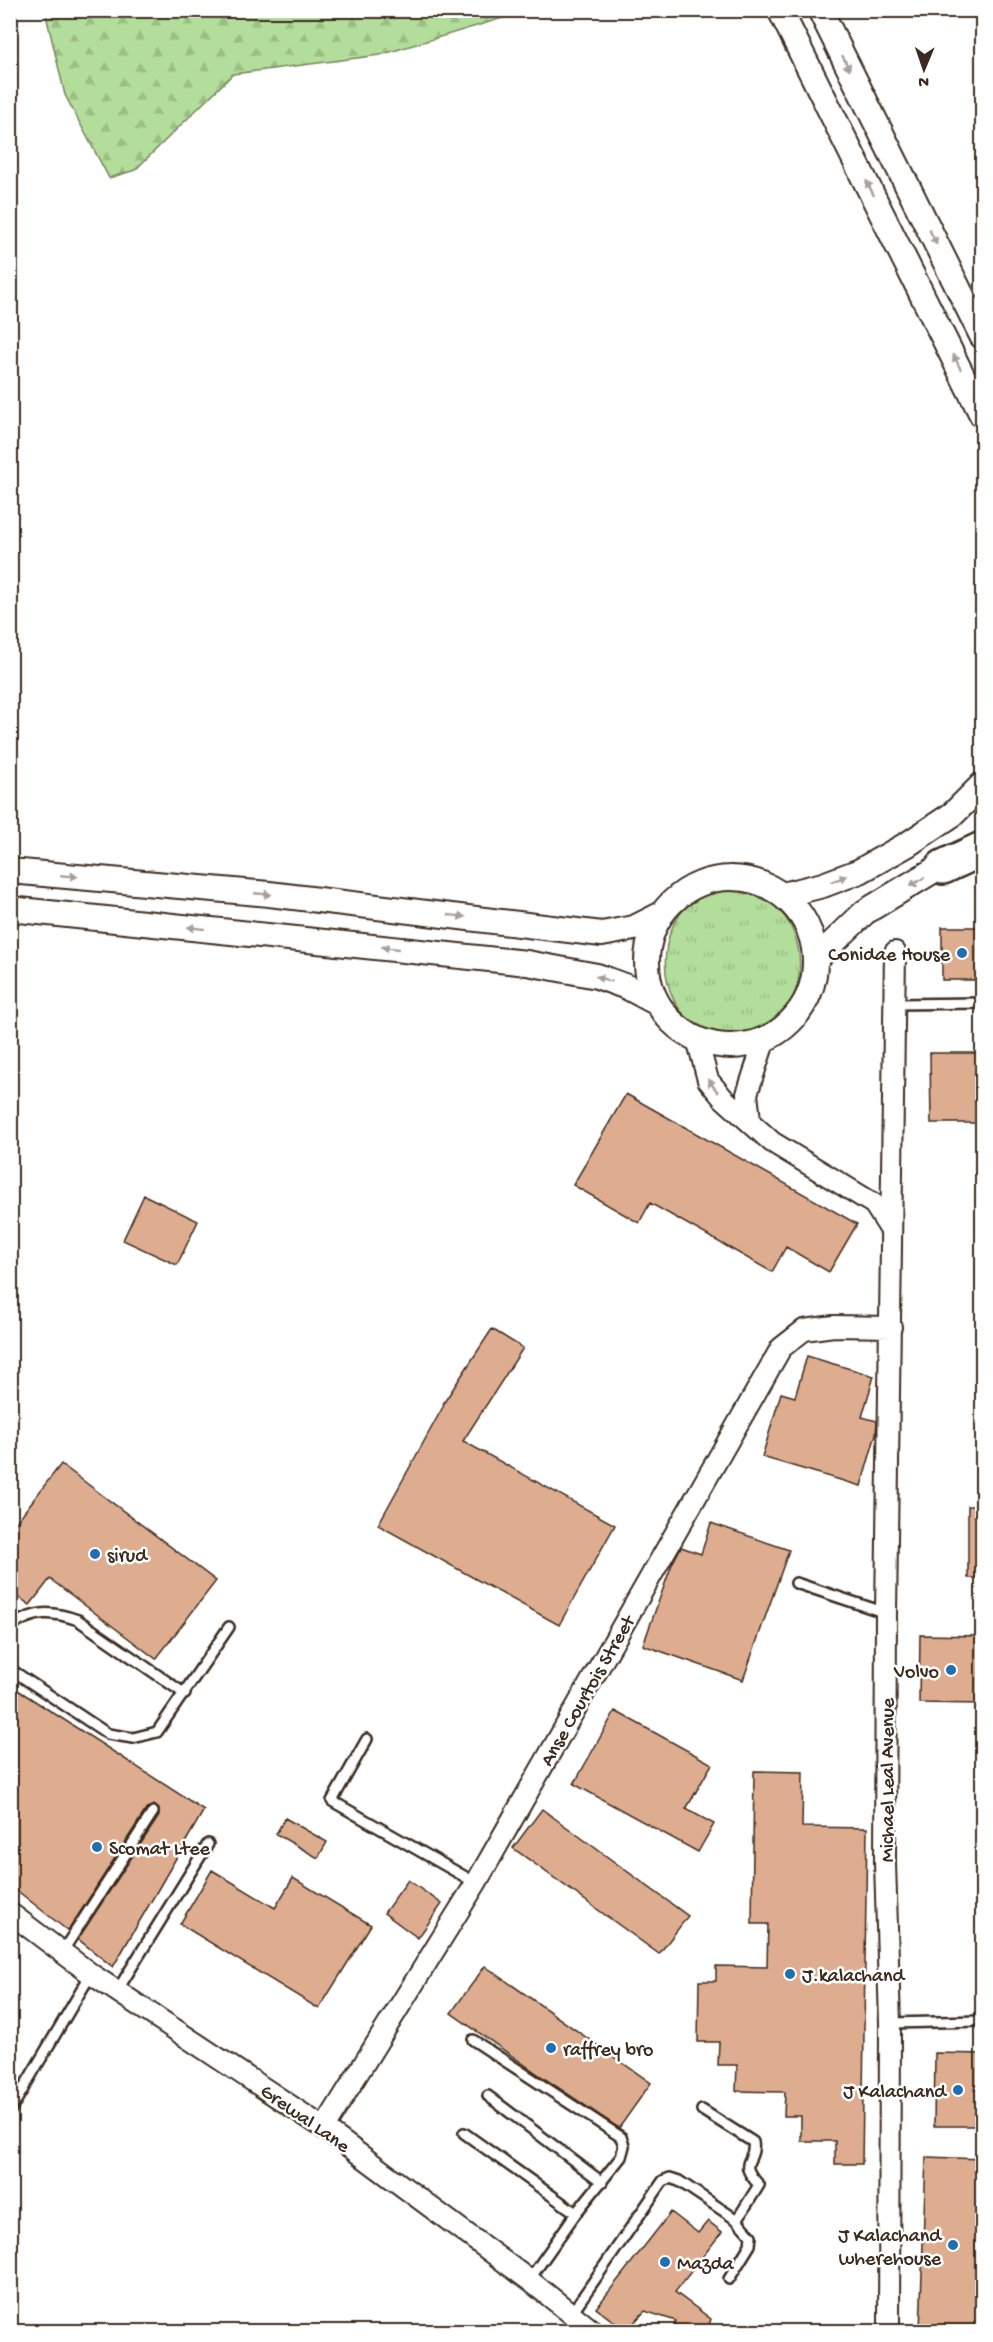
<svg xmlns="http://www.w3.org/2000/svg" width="993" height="2342" font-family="'Gochi Hand',sans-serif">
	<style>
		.grass { fill: url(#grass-tufts); stroke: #77845c; stroke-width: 1.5 }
		.forest { fill: url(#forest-firs); stroke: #77845c; stroke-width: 1.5 }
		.building { fill: #dead90; stroke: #3b2a1e; stroke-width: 1.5 }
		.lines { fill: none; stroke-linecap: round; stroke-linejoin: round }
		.service-casing { stroke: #3b2a1e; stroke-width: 14 }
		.minor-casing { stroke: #3b2a1e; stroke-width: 24 }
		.tertiary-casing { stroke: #3b2a1e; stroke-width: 28 }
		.trunk-casing { stroke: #3b2a1e; stroke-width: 38 }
		.service { stroke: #fff; stroke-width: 9 }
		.minor { stroke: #fff; stroke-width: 20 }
		.tertiary { stroke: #fff; stroke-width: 24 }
		.trunk { stroke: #fff; stroke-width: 33 }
		.oneway { fill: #a79f9a }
		.poi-dot { fill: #1f6fb2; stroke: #fff; stroke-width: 2 }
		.labels { text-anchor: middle; stroke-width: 5; stroke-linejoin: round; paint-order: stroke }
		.poi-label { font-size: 20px; fill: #3b2a1e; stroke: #fff; text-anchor: start }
		.street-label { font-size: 20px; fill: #3b2a1e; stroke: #fff }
	</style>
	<defs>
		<pattern id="grass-tufts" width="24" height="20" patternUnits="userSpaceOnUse" patternTransform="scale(1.5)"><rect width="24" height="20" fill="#b3dd9a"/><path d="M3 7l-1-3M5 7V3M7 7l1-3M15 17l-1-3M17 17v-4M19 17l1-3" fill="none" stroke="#9bbe84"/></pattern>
		<pattern id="forest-firs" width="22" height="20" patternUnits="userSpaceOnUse" patternTransform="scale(1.5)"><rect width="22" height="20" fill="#b3dd9a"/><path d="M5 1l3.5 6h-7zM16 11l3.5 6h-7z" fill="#9bbe84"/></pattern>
	</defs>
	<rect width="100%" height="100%" fill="#fff"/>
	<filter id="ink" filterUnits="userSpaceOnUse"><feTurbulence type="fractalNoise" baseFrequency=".0167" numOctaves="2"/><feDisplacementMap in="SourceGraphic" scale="12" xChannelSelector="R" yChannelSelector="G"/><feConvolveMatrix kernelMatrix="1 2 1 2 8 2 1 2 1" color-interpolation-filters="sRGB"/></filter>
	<g filter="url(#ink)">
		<path class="grass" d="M740,889C748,892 758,894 765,899C802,921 809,973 788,1007C779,1020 765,1028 751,1033C736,1038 722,1037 707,1031C648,1008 652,903 717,890C724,888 733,889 740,889Z"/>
		<path class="forest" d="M45,11V10L526,11L380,55L233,74L135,170L109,178L65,95Z"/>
		<path class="building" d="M942,927H982V980H942Z
			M930,1053H982V1123H931Z
			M626,1094L857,1224L829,1272L786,1247L772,1272L650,1203L639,1223L573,1185Z
			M144,1195L198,1221L177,1265L123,1240Z
			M492,1329L523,1348L463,1441L615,1525L559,1625L378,1525L444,1405L443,1404Z
			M807,1356L874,1376L862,1417L877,1421L876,1434L861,1486L762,1457L781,1393L795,1397Z
			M61,1464L216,1581L156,1659L50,1579L30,1605L10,1591V1530Z
			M968,1506H982V1578H968Z
			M711,1523L789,1550L743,1680L643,1645L672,1564L681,1547L701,1554Z
			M920,1635L982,1636V1704L919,1703Z
			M10,1685L204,1810L113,1967L78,1939L159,1816V1809L154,1805L147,1808L68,1931L10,1885Z
			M615,1711L712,1764L686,1809L714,1824L698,1852L574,1784Z
			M754,1771L803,1772L802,1827L867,1828L862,2164H835V2141H801V2116H784L785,2092L736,2091L737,2065H718L719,2042H698L699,1981H716V1966L767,1967L768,1924H752Z
			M542,1809L688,1916L659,1954L513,1848Z
			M285,1818L327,1842L318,1858L276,1834Z
			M212,1870L275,1908L293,1878L371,1925L319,2009L180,1924Z
			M408,1880L442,1904L418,1938L384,1913Z
			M485,1966L651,2083L619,2128L535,2072L451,2013Z
			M935,2053L982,2054V2126H934Z
			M926,2157L982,2159V2331H920Z
			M671,2212L698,2233L708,2221L722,2232L675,2292L711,2319L707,2331H672L676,2321L645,2311L626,2331L596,2308Z"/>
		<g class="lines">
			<g class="service-casing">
				<path id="service" d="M895,1004L982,1003
					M796,1583L886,1613
					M10,1626C36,1611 50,1610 78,1620L185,1694
					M10,1669L108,1734L133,1738L157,1732L229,1627
					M367,1739L332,1801L476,1883
					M62,1952L153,1812
					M117,1991L208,1844
					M890,2023L982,2021
					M473,2040L621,2137L624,2146L621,2157L576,2213L529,2280
					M488,2096L602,2182
					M702,2110L753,2142C757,2163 735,2160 759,2185L737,2220
					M10,2111L91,1974
					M464,2133L576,2213
					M571,2314L663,2181L670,2178L679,2181L737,2220L751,2236L750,2245L729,2279"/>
			</g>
			<g class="minor-casing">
				<path id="minor" d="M697,1039L708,1080L723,1098L772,1142L874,1204L890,1229
					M750,1120L747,1094L765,1039
					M10,1913L91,1974L324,2128L529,2280L594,2332
					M324,2128L476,1883L781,1348L804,1330L834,1326L891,1327
					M889,2332L890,2023L885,1863L886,1613L895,952"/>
			</g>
			<g class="tertiary-casing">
				<path id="tertiary" d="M780,10L982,415
					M820,10L982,336
					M10,871L269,894L602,934L634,928L660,915
					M647 962a84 84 0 1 1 168 0a84 84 0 1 1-168 0Z
					M783,895L823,885L860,871L908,844L953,814L982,785
					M10,909L527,963L597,976L627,987L657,1003
					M816,959L865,912L954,858"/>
			</g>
			<g class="trunk-casing">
				<path id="trunk" d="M943,867L982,849"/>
			</g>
			<use href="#service" class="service"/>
			<use href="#minor" class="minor"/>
			<use href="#tertiary" class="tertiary"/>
			<use href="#trunk" class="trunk"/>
		</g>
		<defs><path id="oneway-solid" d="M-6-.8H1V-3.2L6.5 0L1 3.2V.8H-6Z" transform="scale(1.5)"/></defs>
		<g class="oneway">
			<use href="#oneway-solid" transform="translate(846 63) rotate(64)"/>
			<use href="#oneway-solid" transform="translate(870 188) rotate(-117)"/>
			<use href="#oneway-solid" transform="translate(933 237) rotate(64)"/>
			<use href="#oneway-solid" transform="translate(957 362) rotate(-116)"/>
			<use href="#oneway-solid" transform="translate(69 876) rotate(5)"/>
			<use href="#oneway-solid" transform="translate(839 879) rotate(-20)"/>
			<use href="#oneway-solid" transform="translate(917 882) rotate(149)"/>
			<use href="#oneway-solid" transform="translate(263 894) rotate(5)"/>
			<use href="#oneway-solid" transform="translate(457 916) rotate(7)"/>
			<use href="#oneway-solid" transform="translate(196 928) rotate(-174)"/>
			<use href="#oneway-solid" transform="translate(390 948) rotate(-174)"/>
			<use href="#oneway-solid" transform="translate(604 979) rotate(-162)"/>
			<use href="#oneway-solid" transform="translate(713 1086) rotate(-128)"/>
		</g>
	</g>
	<g class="poi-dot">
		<circle cx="962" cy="953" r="6"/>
		<circle cx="95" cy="1554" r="6"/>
		<circle cx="951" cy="1670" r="6"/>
		<circle cx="97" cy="1847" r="6"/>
		<circle cx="790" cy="1974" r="6"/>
		<circle cx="551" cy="2048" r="6"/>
		<circle cx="958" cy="2090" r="6"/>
		<circle cx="953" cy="2245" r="6"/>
		<circle cx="665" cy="2262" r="6"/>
	</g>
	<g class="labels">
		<g class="poi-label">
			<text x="950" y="960" text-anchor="end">Conidae House</text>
			<text x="107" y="1561">sirud</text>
			<text x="939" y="1677" text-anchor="end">Volvo</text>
			<text x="109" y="1854">Scomat Ltee</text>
			<text x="802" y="1981">J.kalachand</text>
			<text x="563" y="2055">raffrey bro</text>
			<text x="946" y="2097" text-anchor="end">J Kalachand</text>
			<text x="941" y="2241" text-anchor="end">J Kalachand<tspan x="941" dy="23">wherehouse</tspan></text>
			<text x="677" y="2269">Mazda</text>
		</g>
		<g class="street-label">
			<text transform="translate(586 1690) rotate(-60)" y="7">Anse Courtois Street</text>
			<text transform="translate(886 1780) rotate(-90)" y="7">Michael Leal Avenue</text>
			<text transform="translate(306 2117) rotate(35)" y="7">Grewal Lane</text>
		</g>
	</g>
	<rect width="993" height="2342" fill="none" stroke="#fff" stroke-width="36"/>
	<rect x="18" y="18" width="957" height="2306" fill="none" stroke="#3b2a1e" stroke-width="2" filter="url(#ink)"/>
	<g transform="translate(924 69) rotate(182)" stroke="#ffffff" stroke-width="4.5" paint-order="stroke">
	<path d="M0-4.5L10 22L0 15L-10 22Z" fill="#3b2a1e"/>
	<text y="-9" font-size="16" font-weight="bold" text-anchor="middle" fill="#3b2a1e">N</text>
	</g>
</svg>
